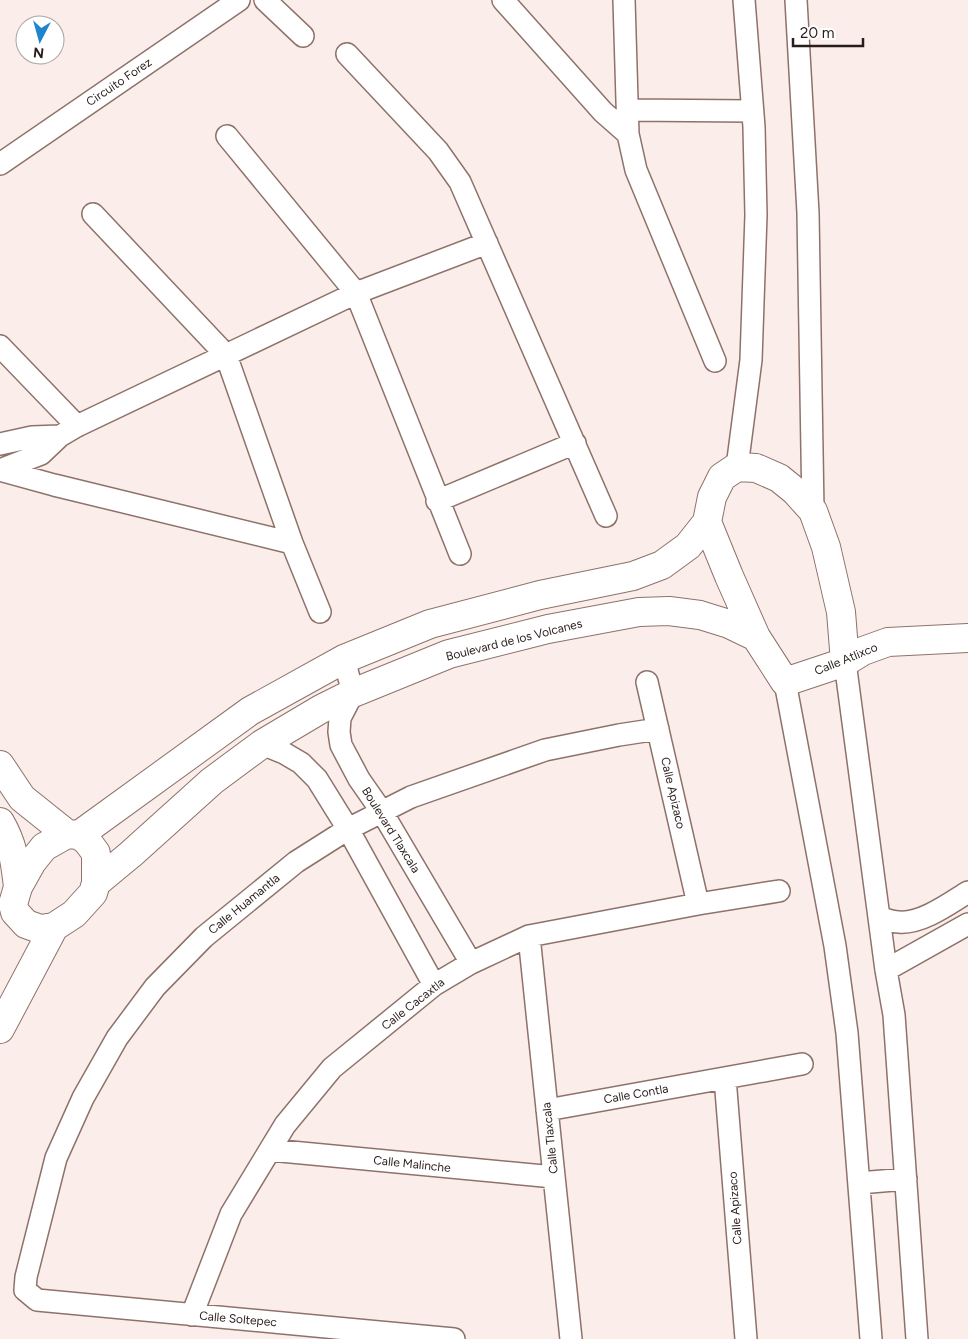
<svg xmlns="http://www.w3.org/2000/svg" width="968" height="1339" font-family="Figtree,sans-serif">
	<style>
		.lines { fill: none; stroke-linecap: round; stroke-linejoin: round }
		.street-casing { stroke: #8e726a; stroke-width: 24 }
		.secondary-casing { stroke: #8e726a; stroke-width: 30 }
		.street { stroke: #fff; stroke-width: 21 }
		.secondary { stroke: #fff; stroke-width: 28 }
		.labels { text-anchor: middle; stroke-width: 5; stroke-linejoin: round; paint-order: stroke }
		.street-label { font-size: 12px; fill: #281d1a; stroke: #fff }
	</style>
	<rect width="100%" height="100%" fill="#fbeeea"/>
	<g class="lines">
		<g class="street-casing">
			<path id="street" d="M265,0L303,36
				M503,0L603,112L628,134
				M624,0L628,134L636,170L715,361
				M796,0L808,213L813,511
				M347,54L438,151L460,182L606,516
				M627,110L752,111
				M227,136L356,293L460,554
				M0,164L239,0
				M93,214L226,355L292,543L320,612
				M0,346L77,426
				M0,444L32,437L60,436
				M737,467L751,360L756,215L754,127L744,0
				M0,470L41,454L60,436L77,426L356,293L487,243
				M0,470L54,485L292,543
				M437,501L575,443
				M344,659L353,693L340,718L339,732L341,745L359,779L382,812L471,963
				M845,662L886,970L894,1015L917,1339
				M647,682L698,904
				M785,682L835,946L847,1033L871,1339
				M262,744L284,753L301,763L317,779L348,829L434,985
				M879,917C885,919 892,922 899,922C922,924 950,903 968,892
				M529,936L571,1339
				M886,970L968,924
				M725,1078L746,1339
				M547,1110L802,1064
				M270,1150L554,1177
				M859,1183L906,1179
				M192,1315L231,1214L285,1125L332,1068L434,985L471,963L529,936L698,904L779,891
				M454,1339L37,1300L25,1290L26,1277L56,1158L83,1098L117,1038L155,987L204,937L296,862L348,829L411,797L545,750L619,735L658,729"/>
		</g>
		<g class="secondary-casing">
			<path id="secondary" d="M845,662L841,612L826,547L813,511L795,491L779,478L756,468L737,467L722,477L712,497L707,522L729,576L756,637L785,682L845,662L863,651L888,642L968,638
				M0,765L22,798L67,834
				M0,822C13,844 15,861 18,887
				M67,834L79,835L87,841L96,853V883L93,893L74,914L54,927L40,929L26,924L15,912L13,904L18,887L32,862L44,847Z
				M79,835L250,711L344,659L430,624L540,595L633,576L662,565L688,546L707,522
				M96,883L131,854L212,781L262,744L321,709L353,693L449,654L548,629L639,612L669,611L700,615L729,624L756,637
				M0,1029L54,927"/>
		</g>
		<use href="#street" class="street"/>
		<use href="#secondary" class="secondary"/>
	</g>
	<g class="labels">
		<g class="street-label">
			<text transform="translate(119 82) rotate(-34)" y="4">Circuito Forez</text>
			<text transform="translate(514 640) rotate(-14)" y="4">Boulevard de los Volcanes</text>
			<text transform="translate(846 659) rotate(-22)" y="4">Calle Atlixco</text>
			<text transform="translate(673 793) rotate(77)" y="4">Calle Apizaco</text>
			<text transform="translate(391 830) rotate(58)" y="4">Boulevard Tlaxcala</text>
			<text transform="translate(244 904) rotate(-39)" y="4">Calle Huamantla</text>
			<text transform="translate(413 1004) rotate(-38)" y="4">Calle Cacaxtla</text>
			<text transform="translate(636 1094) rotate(-10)" y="4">Calle Contla</text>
			<text transform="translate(550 1138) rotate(-96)" y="4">Calle Tlaxcala</text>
			<text transform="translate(412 1164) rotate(6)" y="4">Calle Malinche</text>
			<text transform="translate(735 1208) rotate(-94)" y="4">Calle Apizaco</text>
			<text transform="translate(238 1319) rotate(5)" y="4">Calle Soltepec</text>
		</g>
	</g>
	<g transform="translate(40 40) rotate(186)"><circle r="24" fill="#ffffff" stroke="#a9a5a3"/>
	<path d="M0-4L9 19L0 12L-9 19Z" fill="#1d84ce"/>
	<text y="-8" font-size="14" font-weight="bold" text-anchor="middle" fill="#281d1a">N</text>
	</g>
	<path d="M793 38v8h70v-8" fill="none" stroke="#281d1a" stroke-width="2.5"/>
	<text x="800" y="38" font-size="15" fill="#281d1a" stroke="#ffffff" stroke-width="4" paint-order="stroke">20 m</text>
</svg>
